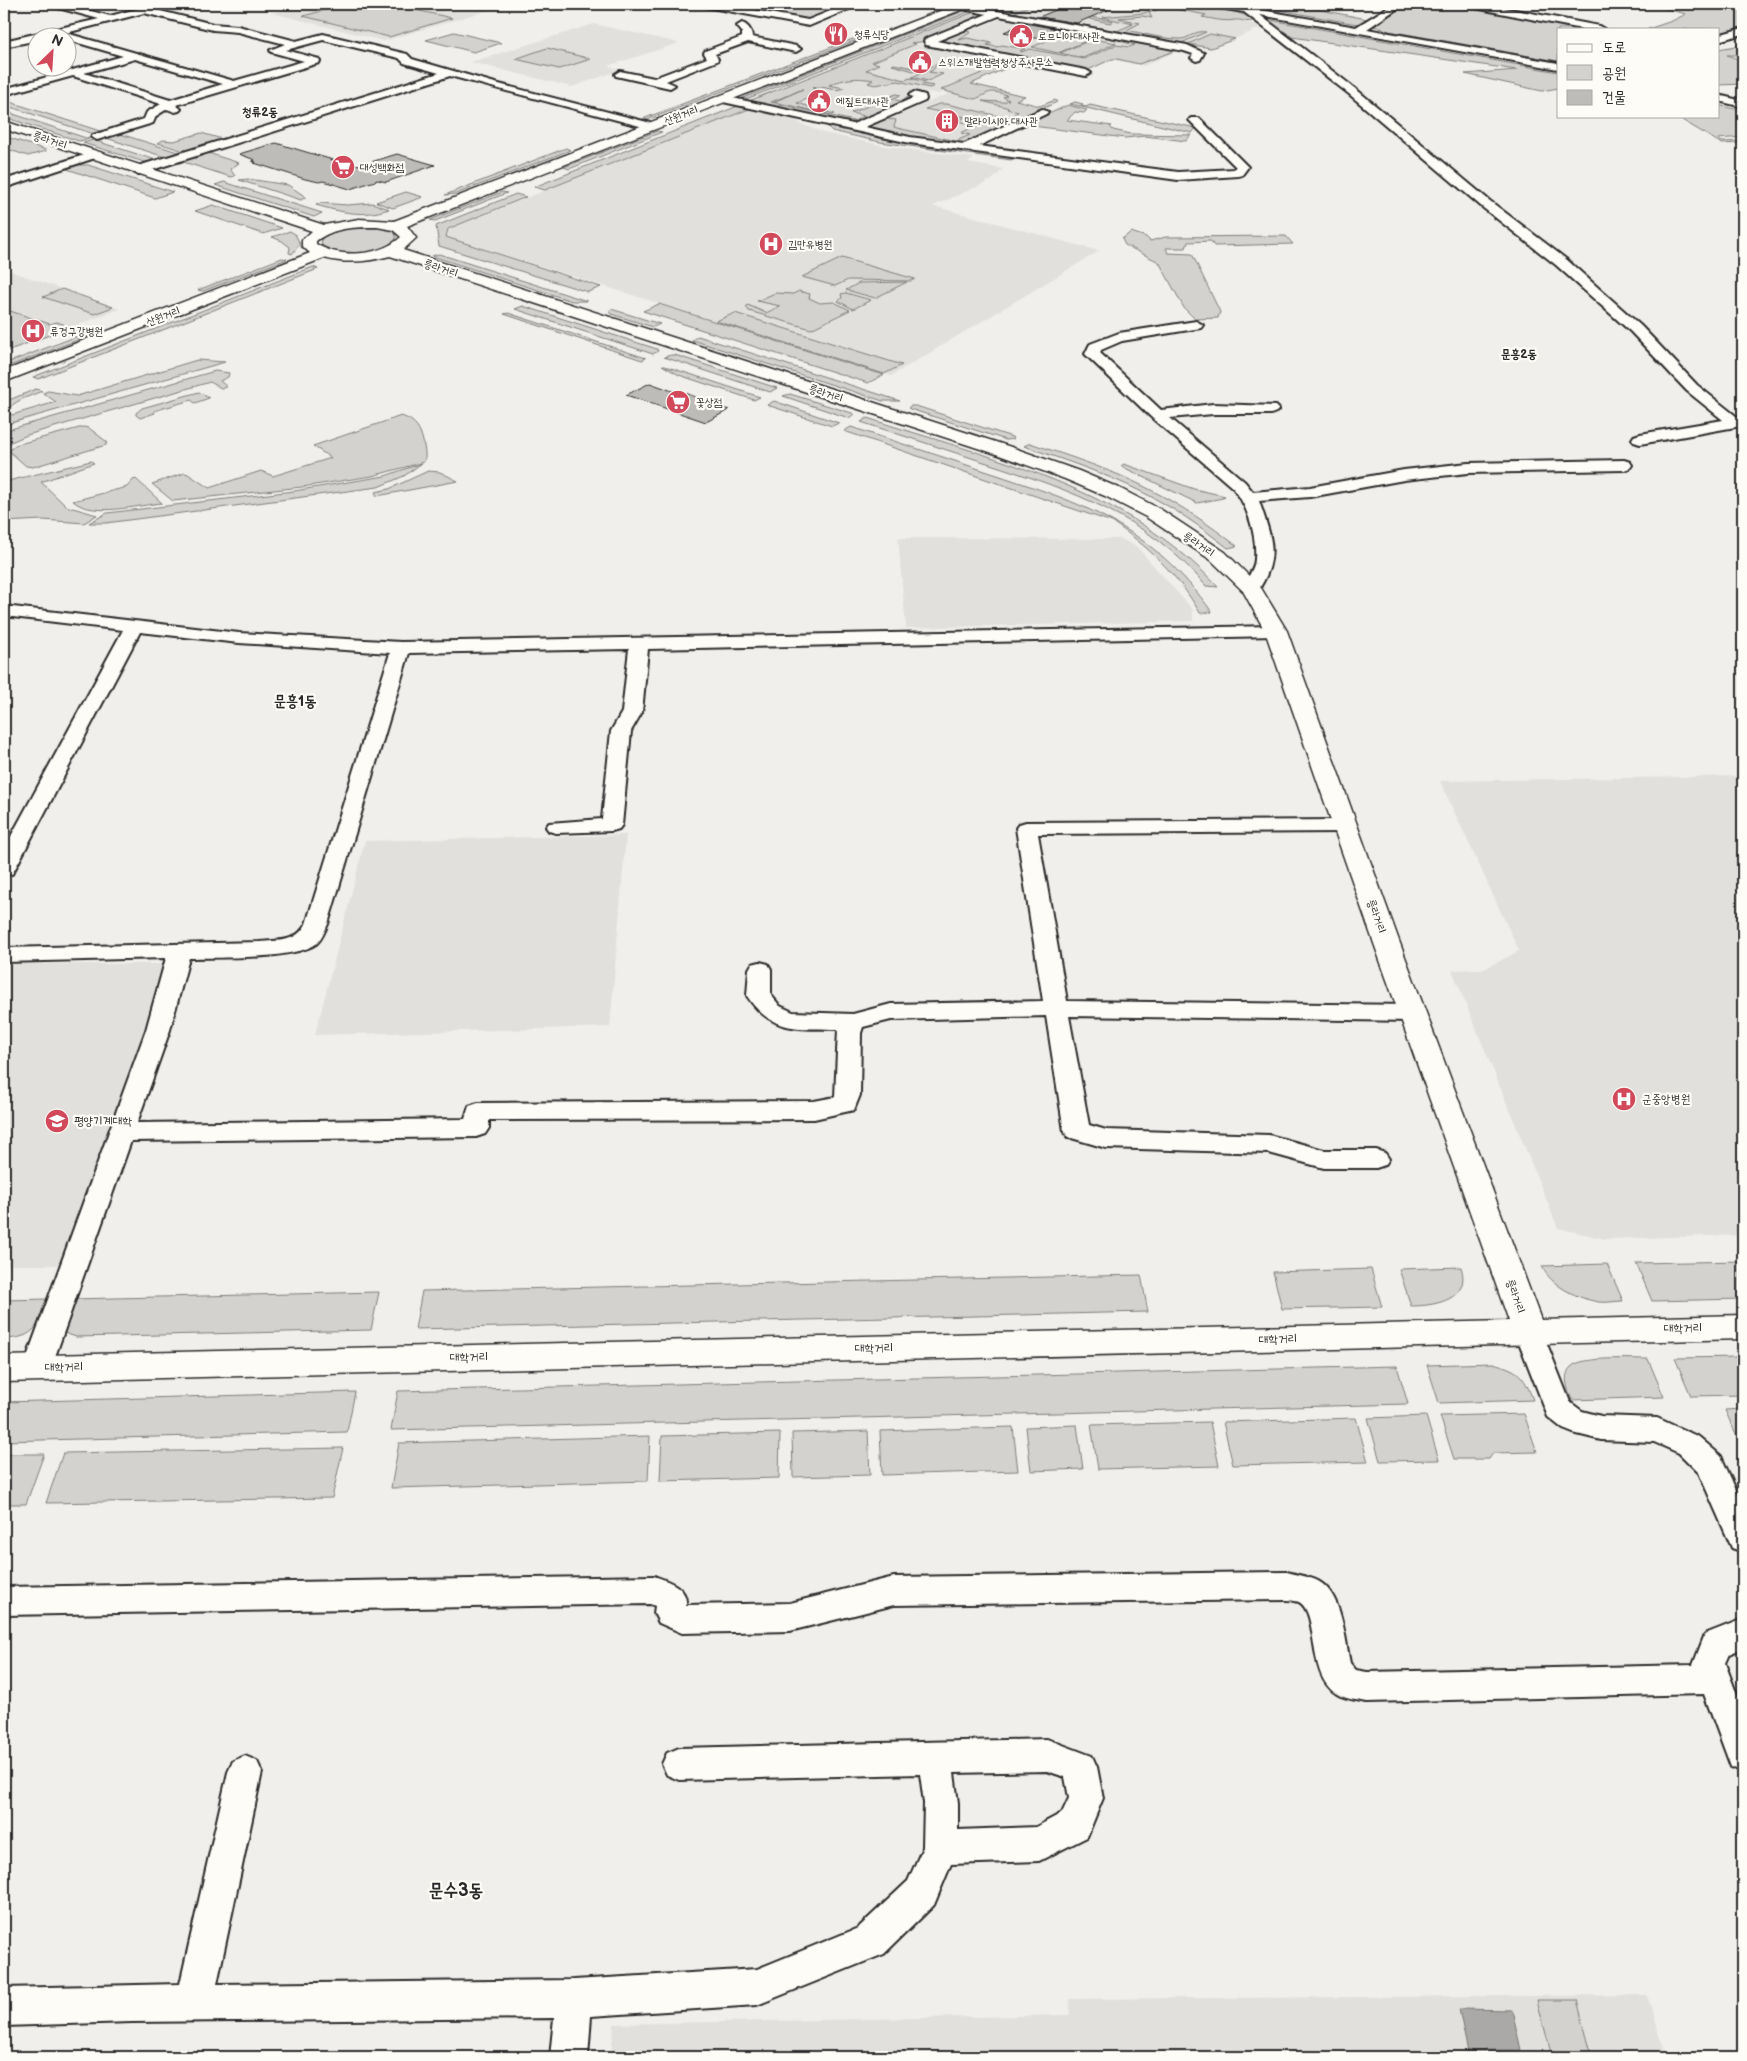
<svg xmlns="http://www.w3.org/2000/svg" width="1747" height="2061" font-family="'Balsamiq Sans','Poor Story',sans-serif">
	<style>
		.built { fill: #e1e0dc }
		.green { fill: #d3d2cf; stroke: #7f7e7d }
		.water { fill: #aaa9a7; stroke: #777775 }
		.building { fill: #bdbcb8; stroke: #2b2b2b }
		.lines { fill: none; stroke-linecap: round; stroke-linejoin: round }
		.minor-casing { stroke: #2b2b2b; stroke-width: 4 }
		.major-casing { stroke: #2b2b2b; stroke-width: 3 }
		.minor { fill: #fdfcf7; fill-rule: evenodd }
		.major { fill: #fdfcf7; fill-rule: evenodd }
		.labels { text-anchor: middle; stroke-width: 4.5; stroke-linejoin: round; paint-order: stroke }
		.far-poi-label { font-size: 11px; fill: #2b2b2b; stroke: #fdfcf7; text-anchor: start }
		.far-street-label { font-size: 11px; fill: #2b2b2b; stroke: #fdfcf7 }
		.far-quarter-label { font-size: 12px; font-weight: bold; fill: #2b2b2b; stroke: #fdfcf7 }
		.poi-label { font-size: 12px; fill: #2b2b2b; stroke: #fdfcf7; text-anchor: start }
		.street-label { font-size: 12px; fill: #2b2b2b; stroke: #fdfcf7 }
		.quarter-label { font-size: 15px; font-weight: bold; fill: #2b2b2b; stroke: #fdfcf7 }
		.near-quarter-label { font-size: 18px; font-weight: bold; fill: #2b2b2b; stroke: #fdfcf7 }
	</style>
	<rect width="100%" height="100%" fill="#f0efeb"/>
	<filter id="ink" filterUnits="userSpaceOnUse"><feTurbulence type="fractalNoise" baseFrequency=".02" numOctaves="2"/><feDisplacementMap in="SourceGraphic" scale="10" xChannelSelector="R" yChannelSelector="G"/><feConvolveMatrix kernelMatrix="1 2 1 2 8 2 1 2 1" color-interpolation-filters="sRGB"/></filter>
	<g filter="url(#ink)">
		<path class="built" d="M307,4H502L506,5L384,41L272,13Z
			M1019,4H1143L1255,24L1260,28L1211,49L1002,10Z
			M1003,18L1178,50L1144,66L1106,58L1085,68L945,41Z
			M594,24L679,43L608,66L620,70L572,87L471,62Z
			M917,44L1008,61L941,90L945,92L938,94L923,91L854,120L773,102Z
			M971,84L1026,96L1007,104L1037,111L966,144L876,125Z
			M749,109L792,117L801,124L824,133L885,146L974,158L968,163L1003,169L992,180L933,206L1099,251L891,376L447,237L449,229Z
			M4,269L120,309L4,353Z
			M898,538L1121,539L1137,547L1193,610V621L906,628Z
			M1743,776V1235L1605,1239L1558,1228L1452,970L1484,969L1519,951L1440,781Z
			M626,835L610,1027L315,1035L365,841Z
			M4,964H162V978L59,1265H4Z
			M1647,1995L1667,2057H611L614,2024L1070,2015L1069,1999Z"/>
		<path class="green" d="M349,4H388L452,18L389,37L303,16Z
			M799,4H849L807,19L774,13Z
			M994,4H1045L1029,6L1015,12L1019,13L1016,15L983,8Z
			M1144,4C1176,4 1227,4 1255,20C1247,24 1242,19 1235,20C1224,22 1214,19 1202,17L1206,15L1164,7L1149,13L1152,18L1142,16L1119,18L1140,23L1127,30C1142,33 1161,39 1181,39C1191,38 1194,30 1206,32L1179,44L1032,16L1048,19L1053,16L1076,14L1113,21L1110,23L1081,17L1072,21L1079,23L1077,24L1117,31L1133,24L1102,17L1144,13L1158,7Z
			M1245,4H1290L1367,19L1357,24Z
			M1406,4H1459L1583,29H1558V61L1389,31L1371,25Z
			M1647,4H1743V28L1718,36V29H1648L1672,21L1686,14Z
			M966,10H974L741,101L740,99Z
			M979,10L994,13L921,42L911,43L916,44L872,62L879,64L866,70L905,80L910,78L926,82L922,84L934,86L930,88L898,81L875,85L868,83L873,80C857,77 845,78 829,85L844,88C833,93 823,84 812,88L825,92L797,103L814,108L824,105L822,107L823,111L835,114L832,115L774,102L803,89L771,102L854,121L864,116L851,113L896,94L901,95L892,99L900,101L909,97L911,99L853,123L848,124L746,102Z
			M1265,19L1558,72V88L1542,91L1465,74L1517,70L1292,37Z
			M964,31L971,32L959,40L967,38L992,43L987,45L997,47L1002,45L1025,49L1020,51L1022,52L1029,49L1084,59L1116,45L1129,47L1135,45L1123,42L1125,41L1177,50L1139,64L1117,59H1112L1086,71L939,41Z
			M454,32L501,43L474,52L426,40Z
			M1065,33L1091,39L1058,53L1032,47Z
			M1210,34L1235,39L1211,48L1188,44Z
			M858,37L862,38L644,121L640,120Z
			M1093,39L1116,43L1083,58L1060,53Z
			M1743,45V55H1727L1743,61V84L1718,85V49Z
			M547,48L591,59L559,69L515,59Z
			M984,55L1022,61L971,84L1025,96L1016,100L1040,106L1055,100L1057,102L966,144L901,136L867,128C875,121 886,118 896,120L894,127L897,128L956,141L970,135L961,133L977,125L958,121L965,117L925,109L939,104H947L1007,118L1018,112L1007,109L1009,108L982,101L1003,102L1009,100L1003,97L1007,95C987,89 991,93 975,99L941,90L1008,62L981,56Z
			M894,64L922,70L937,64L933,70L929,72L943,74L928,81L912,77L921,73L892,65Z
			M4,100L100,131H110L97,135L4,105Z
			M1075,102L1083,104L1080,106L1086,107L1090,105L1196,128L1192,133L1070,104Z
			M1068,105L1087,110L1084,113L1075,112L1067,120L1112,126L1110,127L1113,130L1131,134L1191,135L1186,141L1145,136L1125,138L1025,125Z
			M1718,105L1743,111V137L1718,139L1722,142L1742,141L1743,143L1722,144L1677,117L1718,116Z
			M738,106L749,109L545,190L534,187Z
			M4,111L89,139L79,141L4,117Z
			M827,126L889,140L1015,157L1011,160L880,142L832,131Z
			M657,131L662,132L569,169L564,167Z
			M117,133L181,153L165,157L103,137Z
			M201,133L226,140L187,152L158,143L163,140L174,141Z
			M4,136L46,150V151L28,156L4,148Z
			M93,140L159,161L144,162L83,143Z
			M566,148L570,150L456,194L445,195Z
			M205,152L239,163L230,169L235,176L231,177L177,160Z
			M72,165H88L173,192L155,198L61,167Z
			M248,179L288,185L306,197L301,200L239,180Z
			M224,182L322,213L314,217L215,185Z
			M406,192L423,197L393,208L376,202Z
			M502,192L507,193L435,221L430,220Z
			M516,194L526,197L448,229L446,237L601,287L588,292L439,246L436,226Z
			M321,203L347,205L372,203L389,209C364,218 340,212 316,205Z
			M213,205L282,228L263,234L195,211Z
			M375,226L393,231L396,235V239C379,255 340,258 322,245L321,240C332,225 358,227 375,226Z
			M290,231L295,234L300,244L292,254L289,253L290,247L282,241L272,237Z
			M1131,232L1146,237L1150,241L1166,237L1286,236L1293,244L1214,246L1211,241L1188,242L1186,248H1166L1168,253L1192,254L1220,312L1218,318L1195,319L1184,308L1159,262L1125,245L1122,239Z
			M439,254L587,301H572L432,256Z
			M282,258L287,259L203,291L198,290Z
			M842,258L915,279L911,281L848,280L835,286L802,277Z
			M313,267L318,269L38,379L33,377Z
			M907,282L875,298L846,290L859,283Z
			M62,289L113,307L94,314L43,297Z
			M799,291L810,294L809,298L820,303L834,302L850,310L811,329L749,311L746,307L748,305L766,313L780,306L757,301L775,293L793,294Z
			M846,293L871,300L853,309L838,301L842,298L841,294Z
			M659,304L884,375L868,383L643,311Z
			M523,306L657,349L658,351L653,354L515,309Z
			M611,309L660,324L653,327L611,314L609,312Z
			M7,310L50,324L57,322L71,327L4,352V311Z
			M508,313L646,358L642,360L504,314Z
			M735,313L902,365L884,374L716,321Z
			M91,331L96,333L4,368V364Z
			M698,336L900,401H883L692,340Z
			M671,355H675L777,388L770,392L664,357Z
			M197,360L225,362L4,425V402L36,389L42,391C31,396 11,401 7,412L12,415L56,402L43,393L48,391L77,396Z
			M662,365L760,397L754,400L679,375Z
			M215,371L229,373L228,377L220,381L227,387L221,388L210,382L27,435L4,445V431Z
			M199,392L209,398L195,403L191,400L154,411L155,413L140,418L136,415V413L142,408Z
			M790,394L852,413L854,414L849,418L783,396Z
			M774,401L839,423L832,426L767,405Z
			M910,406H916L1012,437L1014,439L1006,440L910,409L908,408Z
			M401,416C417,421 421,430 424,446C425,452 426,456 424,462L372,476L302,487L173,501L152,484L185,473L188,474L209,488L261,471L273,476L331,458L313,446Z
			M867,418C991,458 1127,488 1218,587L1206,586C1149,517 1070,490 987,463C945,449 903,436 861,422Z
			M83,427L89,428L107,442L106,445L33,467L26,466L9,451L15,445Z
			M851,427C897,442 943,457 988,472C1085,504 1150,526 1212,612L1200,613C1179,576 1147,545 1112,522L844,431Z
			M1030,443C1071,457 1113,470 1151,490C1182,506 1210,525 1237,546L1228,548C1201,527 1173,507 1142,492C1104,473 1064,460 1024,446Z
			M91,461L94,463L41,482L66,506L97,515L84,523L43,520L4,522V482Z
			M422,463L404,476L378,487L106,523H89L107,513L294,491L385,476Z
			M1124,464L1194,489L1225,496L1223,498L1197,503L1121,466Z
			M428,471L440,472L458,481L377,496L375,492L389,489Z
			M136,479L162,503C138,505 93,518 73,501L127,487L133,480Z
			M1743,1261V1299L1652,1301L1636,1263Z
			M1607,1264L1623,1301C1615,1301 1607,1303 1599,1302C1579,1299 1550,1286 1542,1266Z
			M1461,1267C1472,1300 1434,1306 1411,1306L1399,1269Z
			M1371,1269L1382,1307L1282,1309L1273,1272Z
			M1141,1275L1148,1312L415,1329L422,1291Z
			M379,1292L371,1330L76,1337L64,1333L61,1327L71,1299Z
			M48,1299C38,1326 36,1338 4,1339V1300Z
			M1743,1357V1395L1691,1396L1675,1358Z
			M1648,1359L1664,1397L1572,1400C1568,1390 1562,1376 1571,1367C1581,1356 1632,1359 1648,1359Z
			M1493,1363C1519,1370 1524,1375 1533,1400L1439,1403L1427,1365Z
			M1397,1366L1408,1404L391,1430L398,1391Z
			M355,1392L347,1432L4,1441V1402Z
			M1743,1409V1442H1739L1725,1410Z
			M1524,1414L1537,1452L1493,1453L1489,1459H1454L1440,1416Z
			M1426,1416L1439,1460L1380,1461L1368,1418Z
			M1356,1418L1368,1462L1233,1465L1223,1422Z
			M1210,1422L1219,1466L1098,1469L1091,1425Z
			M1077,1425L1083,1469L1031,1471L1026,1427Z
			M1013,1427L1018,1471L882,1475L880,1431Z
			M868,1431L870,1475L793,1477L792,1433Z
			M780,1433L779,1478L660,1481L662,1436Z
			M650,1436L648,1481L391,1488L399,1443Z
			M343,1448L332,1498L46,1503L63,1453Z
			M4,1454H44L26,1504H4Z
			M1537,2000H1577L1591,2053L1620,2052L1621,2057H1552Z"/>
		<path class="water" d="M1459,2009L1512,2010L1521,2050H1485L1486,2057H1469Z"/>
		<path class="building" d="M1070,4H1074L1108,10L1077,23L1039,17Z
			M1025,23L1062,30L1041,39L1004,32Z
			M276,143L343,163L361,165L397,154L435,165L386,182L378,180L350,189L323,181L319,182L305,179L254,163L256,162L252,161L255,160L239,154Z
			M650,383L678,393L683,392L729,410L706,422L626,395Z"/>
		<g class="lines">
			<g class="minor-casing">
				<path id="minor" d="M49,4H64L110,16L144,7L213,24L238,26L296,41L323,34L407,54L412,59L495,83L655,124L657,126L651,129L450,76L139,174L135,173L133,170L135,167L439,73L404,63L399,58L323,40L286,50L319,59L320,61L319,63L176,105L181,109L179,111L175,112L167,109L156,116L153,123L97,140L91,137L93,135L144,119L147,112L161,104L73,76L4,95V89L123,56L68,40V38L54,36L38,38V40L4,47V41L99,19L51,6ZM144,13L213,30L238,32L285,44L270,50L271,52L304,61L234,81L66,33ZM135,59L223,84L170,100L84,73Z
					M701,4H720L808,20L848,4H861L809,26L706,7Z
					M958,4L1187,45L1204,53L1200,60L1196,61L1191,58L1193,54L1184,51L999,16L937,41L1086,70L1091,73L1086,76L926,45L924,41L925,39L987,14L958,8Z
					M1208,4H1228L1356,27L1393,4H1404L1367,29L1558,63V69L1260,15L1357,90L1490,201L1566,259L1641,326L1697,385L1741,420L1743,422L1741,426L1640,444L1634,442L1632,439L1634,436L1640,434L1723,420L1687,391L1631,332L1556,265L1482,207L1349,94L1244,12L1213,7Z
					M1465,4H1484L1599,26L1604,29H1582L1470,7Z
					M742,23C748,25 752,31 752,37L796,46L801,49L796,52L748,42L715,54L718,59L717,61L666,81L675,85L670,88L616,76L615,74L620,71L654,78L707,58L704,53L705,51L742,37V32L737,26Z
					M1743,28V34L1718,41V35Z
					M914,92L925,95L926,99L925,101L865,127L910,137L964,144L1042,109L1048,112L1046,114L979,146L1178,172L1234,169L1236,167L1189,120L1191,118H1199L1248,167L1242,175L1238,176L1178,180L910,143L723,102L718,99L723,96L853,124L913,98L909,95Z
					M1718,95L1743,101V107L1718,101Z
					M94,152L100,155L98,157L4,188V180Z
					M1196,321L1203,325L1201,328L1122,341L1101,350L1100,353L1161,410L1213,404L1276,406L1279,409L1276,412L1271,414H1213L1170,418L1245,482L1253,492L1310,487L1404,470L1468,463L1624,460L1630,462L1632,465L1630,468L1624,470L1468,473L1404,480L1310,497L1259,501C1271,537 1281,557 1257,592L1251,593L1245,592L1242,588C1246,580 1255,568 1255,559C1257,536 1248,506 1233,488L1152,418L1085,354L1090,344L1119,333Z
					M4,606L239,633L401,642L1276,626L1282,627L1285,631L1282,635L1276,636L648,649L642,712L631,731L622,825L619,829L612,831L556,833L549,831L546,827L549,823L602,819L611,731L622,712L629,649L409,653L328,924C325,930 322,940 316,944C294,960 217,957 189,958L170,1030L137,1123L465,1119L469,1106L478,1103L814,1101L835,1097L838,1029C799,1028 771,1033 747,996L749,969L752,964L760,962L768,964L771,969V995L780,1006L793,1012L853,1014L891,1004L1043,1001L1016,828L1019,824L1026,822L1344,820L1351,822L1354,826L1351,830L1344,832L1038,834L1067,1001L1413,1005L1421,1008L1425,1013L1421,1018L1413,1021L1069,1016L1089,1125L1106,1130L1269,1135L1324,1150H1376L1385,1153L1389,1159L1385,1165L1376,1168H1324L1269,1153L1106,1148L1068,1137L1064,1131L1046,1016L891,1020L863,1027L861,1033L860,1095L854,1110L814,1119L489,1120V1128L485,1134L476,1137L131,1141L51,1368L47,1376L37,1379L27,1376L23,1368L146,1030L166,958L4,962V948L259,942C278,940 296,943 306,924L390,653L239,643L140,632L15,869L12,874L4,875V849L123,630L4,616Z
					M1529,1321L1539,1324L1570,1402L1582,1411L1601,1416L1657,1418L1699,1437L1721,1456L1743,1506V1552L1732,1548L1699,1473L1679,1453L1654,1442L1601,1440L1573,1433L1563,1429L1548,1417L1515,1332L1519,1324Z
					M1287,1572C1297,1575 1308,1576 1318,1581C1342,1593 1345,1639 1350,1663L1356,1670L1367,1672L1693,1665L1705,1634L1743,1619V1648L1729,1654L1725,1663L1743,1711V1772L1731,1767L1704,1694L1367,1702C1357,1700 1345,1699 1337,1694C1306,1676 1320,1614 1299,1602C1296,1601 1290,1600 1287,1600L894,1605L790,1631L682,1633L659,1623L654,1613L655,1606L650,1604L4,1615V1587L654,1576C668,1581 688,1587 686,1605L790,1603L894,1577Z
					M1047,1739L1092,1756L1097,1767L1103,1798L1087,1837L1039,1861L951,1864L934,1905L884,1954L757,2005L591,2016L588,2057H550L554,2018L132,2022L4,2026V1988L180,1984L228,1772L233,1761L245,1756L257,1761L262,1772L217,1984L574,1980L757,1969L858,1928L908,1881L923,1847L924,1803L920,1774L679,1780L667,1775L662,1764L667,1753L679,1748ZM1047,1771L1065,1777L1069,1798L1062,1813L1036,1827L958,1830V1803L954,1773Z"/>
			</g>
			<g class="major-casing">
				<path id="major" d="M958,4H973L971,6L407,226L416,238L403,250L1011,447L1079,471L1119,488L1160,509L1225,552L1261,588L1287,631L1398,938L1541,1320L1743,1315V1339L4,1382V1356L1509,1321L1372,938L1265,631L1243,591L1211,560L1146,517L1105,496L1065,479L999,455L390,256C368,262 346,264 324,258L4,382V371L310,253L302,246V240L312,231L4,129V121L324,225L359,219L394,221ZM377,227L393,230L401,237C381,256 340,259 316,244V241C334,227 356,227 377,227Z"/>
			</g>
			<use href="#minor" class="minor"/>
			<use href="#major" class="major"/>
		</g>
	</g>
	<defs>
		<g id="restaurant-disc" transform="scale(1.25)"><circle r="9.5" fill="#d1495b" stroke="#fdfcf7"/><path d="M-5-6h1v4h1v-4h1v4h1v-4h1v5L-1.5 .5V6h-2V.5L-5-1ZM5-6V6H3V1.5H1.5Q1.5-4 5-6Z" fill="#fff"/></g>
		<g id="civic-disc" transform="scale(1.25)"><circle r="9.5" fill="#d1495b" stroke="#fdfcf7"/><path d="M-.6-6.5H3V-4.5H.6V-3L4-1V1h2V6H-6V1h2V-1L-.6-3ZM-1.2 2.5V6h2.4V2.5Z" fill="#fff"/></g>
		<g id="building-disc" transform="scale(1.25)"><circle r="9.5" fill="#d1495b" stroke="#fdfcf7"/><path d="M-4-6H4V6H1V3H-1V6H-4ZM-2.5-4.3h1.7v1.8h-1.7ZM.8-4.3h1.7v1.8H.8ZM-2.5-1h1.7V.8h-1.7ZM.8-1h1.7V.8H.8Z" fill="#fff"/></g>
		<g id="supermarket-disc" transform="scale(1.25)"><circle r="9.5" fill="#d1495b" stroke="#fdfcf7"/><path d="M-6-5.5h2.5l.6 2H6L4.5 2H-2.5L-4.4-4H-6ZM-1.5 3.2a1.3 1.3 0 1 0 .1 0ZM3 3.2a1.3 1.3 0 1 0 .1 0Z" fill="#fff"/></g>
		<g id="hospital-disc" transform="scale(1.25)"><circle r="9.5" fill="#d1495b" stroke="#fdfcf7"/><path d="M-5-5h3v3.5h4V-5h3V5h-3V1.5h-4V5h-3Z" fill="#fff"/></g>
		<g id="university-disc" transform="scale(1.25)"><circle r="9.5" fill="#d1495b" stroke="#fdfcf7"/><path d="M0-5L7-2L0 1L-7-2ZM-4 1L0 2.5L4 1V4Q0 6-4 4Z" fill="#fff"/></g>
	</defs>
	<g fill-rule="evenodd">
		<use href="#restaurant-disc" x="836" y="34"/>
		<use href="#civic-disc" x="1021" y="36"/>
		<use href="#civic-disc" x="920" y="62"/>
		<use href="#civic-disc" x="819" y="101"/>
		<use href="#building-disc" x="947" y="121"/>
		<use href="#supermarket-disc" x="343" y="167"/>
		<use href="#hospital-disc" x="771" y="244"/>
		<use href="#hospital-disc" x="33" y="331"/>
		<use href="#supermarket-disc" x="678" y="402"/>
		<use href="#hospital-disc" x="1624" y="1099"/>
		<use href="#university-disc" x="57" y="1121"/>
	</g>
	<g class="labels">
		<g class="far-poi-label">
			<text x="854" y="38">청류식당</text>
			<text x="1038" y="40">로므니아대사관</text>
			<text x="938" y="66">스위스개발협력청상주사무소</text>
			<text x="836" y="105">에짚트대사관</text>
			<text x="964" y="125">말라이시아 대사관</text>
			<text x="360" y="171">대성백화점</text>
			<text x="788" y="248">김만유병원</text>
			<text x="50" y="335">류경구강병원</text>
			<text x="696" y="406">꽃상점</text>
		</g>
		<g class="far-street-label">
			<text transform="translate(681 115) rotate(-21)" y="4">산원거리</text>
			<text transform="translate(50 140) rotate(18)" y="4">릉라거리</text>
			<text transform="translate(441 268) rotate(18)" y="4">릉라거리</text>
			<text transform="translate(163 316) rotate(-21)" y="4">산원거리</text>
			<text transform="translate(826 393) rotate(18)" y="4">릉라거리</text>
			<text transform="translate(1199 544) rotate(34)" y="4">릉라거리</text>
			<text transform="translate(1377 916) rotate(70)" y="4">릉라거리</text>
			<text transform="translate(1516 1296) rotate(70)" y="4">릉라거리</text>
		</g>
		<g class="far-quarter-label">
			<text x="260" y="116">청류2동</text>
			<text x="1519" y="358">문흥2동</text>
		</g>
		<g class="poi-label">
			<text x="1642" y="1103">군중앙병원</text>
			<text x="74" y="1125">평양기계대학</text>
		</g>
		<g class="street-label">
			<text transform="translate(1683 1328) rotate(-1)" y="4">대학거리</text>
			<text transform="translate(1278 1339) rotate(-2)" y="4">대학거리</text>
			<text transform="translate(874 1348) rotate(-1)" y="4">대학거리</text>
			<text transform="translate(469 1357) rotate(-1)" y="4">대학거리</text>
			<text transform="translate(64 1367) rotate(-1)" y="4">대학거리</text>
		</g>
		<g class="quarter-label">
			<text x="295" y="706">문흥1동</text>
		</g>
		<g class="near-quarter-label">
			<text x="456" y="1896">문수3동</text>
		</g>
	</g>
	<rect width="1747" height="2061" fill="none" stroke="#fdfcf7" stroke-width="20"/>
	<rect x="10" y="10" width="1727" height="2041" fill="none" stroke="#2b2b2b" stroke-width="2" filter="url(#ink)"/>
	<rect x="1557" y="28" width="162" height="90" fill="#fdfcf7" stroke="#a9a8a5"/>
	<rect x="1567" y="44" width="25" height="8" fill="#fdfcf7" stroke="#a9a8a5"/>
	<text x="1602" y="52" font-size="15" fill="#2b2b2b">도로</text>
	<rect x="1567" y="65" width="25" height="15" fill="#d3d2cf" stroke="#a9a8a5"/>
	<text x="1602" y="78" font-size="15" fill="#2b2b2b">공원</text>
	<rect x="1567" y="90" width="25" height="15" fill="#bdbcb8" stroke="#a9a8a5"/>
	<text x="1602" y="102" font-size="15" fill="#2b2b2b">건물</text>
	<g transform="translate(52 52) rotate(25)"><circle r="24" fill="#fdfcf7" stroke="#a9a8a5"/>
	<path d="M0-4L9 19L0 12L-9 19Z" fill="#d1495b"/>
	<text y="-8" font-size="14" font-weight="bold" text-anchor="middle" fill="#2b2b2b">N</text>
	</g>
</svg>
